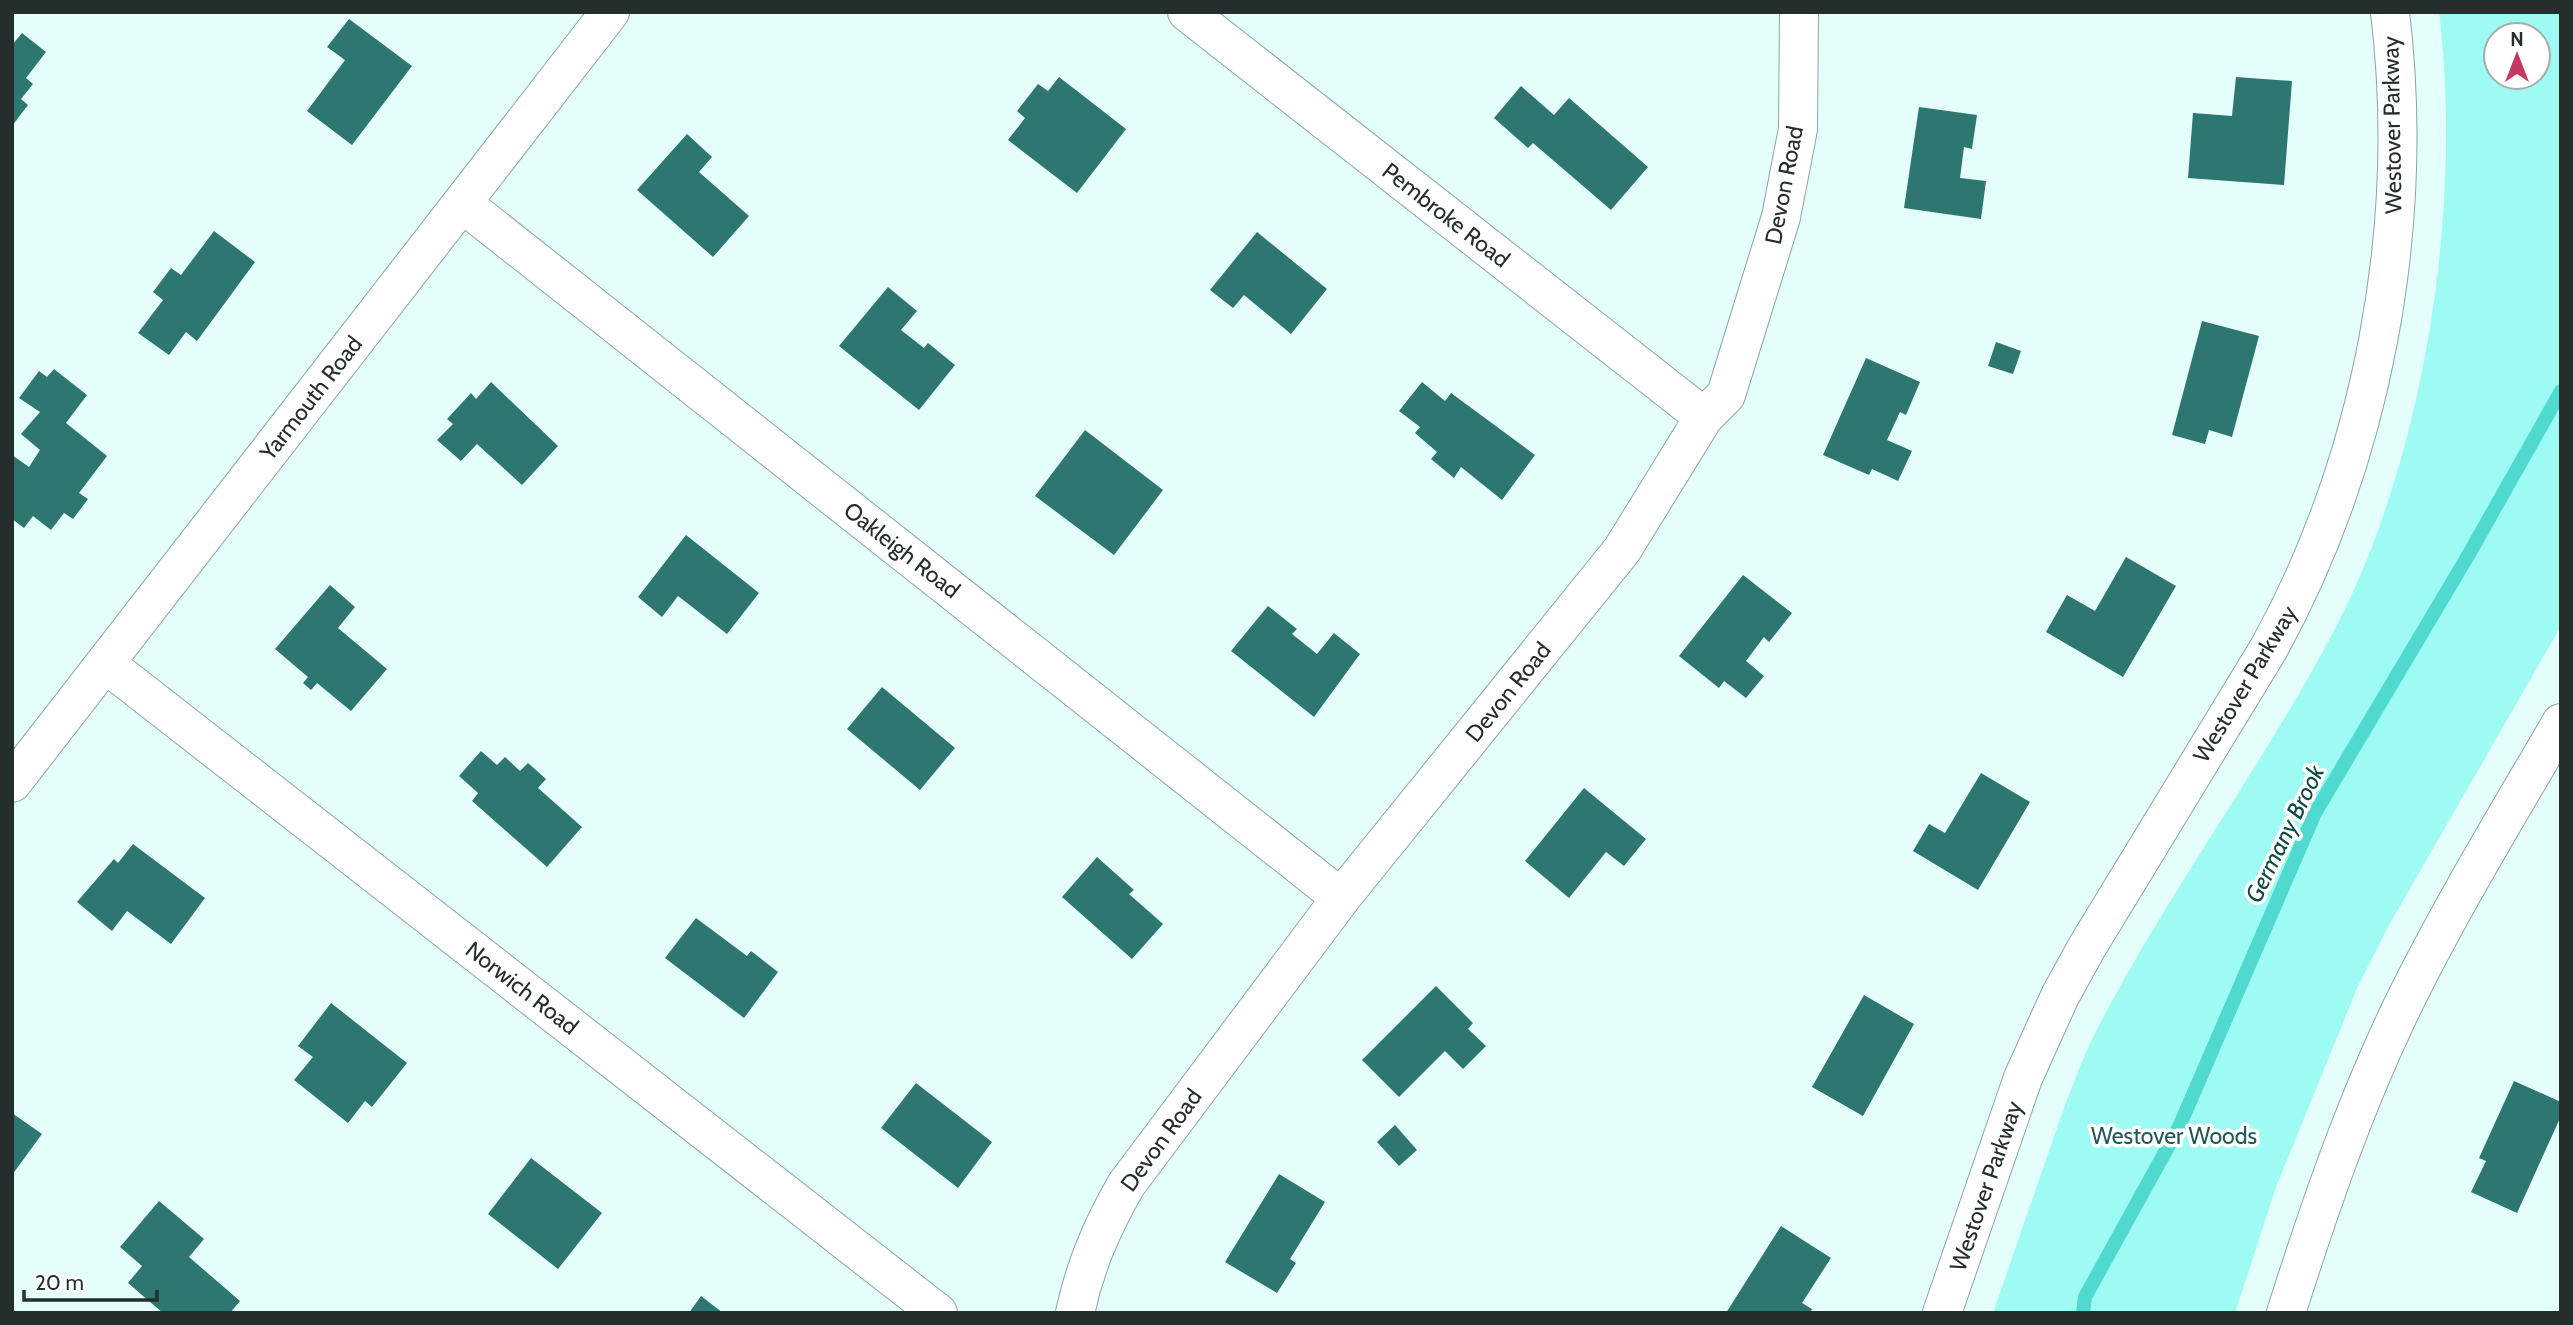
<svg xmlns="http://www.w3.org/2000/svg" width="2573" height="1325" font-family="Cabin,sans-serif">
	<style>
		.green { fill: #9efbf3; fill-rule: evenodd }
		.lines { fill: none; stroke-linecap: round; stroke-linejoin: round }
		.stream { stroke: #4fd9cf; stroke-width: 14 }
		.building { fill: #2e7670 }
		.minor-casing { stroke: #8ca5a2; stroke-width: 40 }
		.minor { stroke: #fff; stroke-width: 38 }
		.labels { text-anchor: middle; stroke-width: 7; stroke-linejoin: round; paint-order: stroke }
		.street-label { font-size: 23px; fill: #242e2d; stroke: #fff }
		.park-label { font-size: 23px; fill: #1f5854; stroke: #fff }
		.water-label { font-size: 24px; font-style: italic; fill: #0c4a46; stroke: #fff }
	</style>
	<rect width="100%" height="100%" fill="#e3fefb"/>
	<path class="green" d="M2439,12H2561V626L2389,925L2358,986L2276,1187L2235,1313H1993C2011,1262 2028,1211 2046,1160C2063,1111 2079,1062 2104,1016C2175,882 2268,758 2338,623C2426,451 2463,203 2439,12ZM2496,35H2538V77H2496Z"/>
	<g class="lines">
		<path class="stream" d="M2083,1313L2085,1297L2179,1127L2315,813L2469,554L2561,391"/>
	</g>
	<path class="building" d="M349,19L412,66L352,145L307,111L345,60L327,47Z
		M22,33L46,52L26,78L33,84L21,99L28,105L12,126V45Z
		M1059,77L1126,129L1077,193L1008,140L1025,118L1017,111L1038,84L1048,91Z
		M2236,77L2292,81L2284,185L2188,178L2193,113L2232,116Z
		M1521,86L1554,115L1569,98L1648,167L1611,210L1533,143L1528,148L1494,118Z
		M1919,107L1977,115L1972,149L1964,147L1960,178L1986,181L1981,219L1904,208Z
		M687,134L712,157L699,172L749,216L713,257L637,190Z
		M214,231L255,262L197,341L186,332L169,355L138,333L163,300L153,292L171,268L181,275Z
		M1257,232L1327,289L1291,334L1244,295L1233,308L1210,290Z
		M888,287L917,311L901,330L924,348L928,343L955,365L919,410L839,346Z
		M2202,321L2259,336L2232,437L2209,430L2205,444L2172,435Z
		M1996,342L2021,351L2013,374L1988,366Z
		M1866,358L1920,382L1906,415L1900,412L1887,440L1912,451L1898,481L1872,469L1869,475L1823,455Z
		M54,369L87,395L66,423L107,456L79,493L88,499L73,519L64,513L51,530L33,516L24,528L12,519V455L29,467L40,450L21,434L40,412L19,398L39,371L47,377Z
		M491,382L558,446L522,485L477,444L461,461L437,440L453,424L447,419L471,393L476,399Z
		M1422,382L1445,401L1451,393L1535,455L1502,500L1461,467L1454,478L1431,459L1437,452L1415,433L1420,427L1399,411Z
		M1085,430L1163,490L1114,555L1035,496Z
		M686,535L759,593L727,634L678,596L662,617L638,597Z
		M2126,557L2176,586L2123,677L2046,632L2067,595L2095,611Z
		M1743,575L1792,613L1769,642L1764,637L1746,661L1764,676L1746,698L1724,681L1719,688L1679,656Z
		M330,585L355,607L338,628L387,669L351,711L317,683L311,690L303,683L308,677L275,649Z
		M1268,606L1297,629L1292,634L1317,654L1334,633L1360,654L1314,717L1231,651Z
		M882,687L955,748L920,790L847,729Z
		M481,751L497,765L505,757L520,771L528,763L546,779L538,788L582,827L547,867L472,801L478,793L459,776Z
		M1981,773L2030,802L1978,890L1913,851L1929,824L1945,833Z
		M1584,788L1646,839L1624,866L1606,852L1569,898L1525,861Z
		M133,844L205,898L171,944L127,911L112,931L77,902L114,859L118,863Z
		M1097,857L1134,890L1129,894L1163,924L1132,959L1062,897Z
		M696,918L747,956L751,951L778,972L744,1018L665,958Z
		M1436,986L1473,1023L1468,1029L1486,1046L1463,1069L1445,1051L1399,1097L1362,1060Z
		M1864,995L1914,1024L1863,1116L1812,1087Z
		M331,1003L407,1063L372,1107L365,1101L348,1123L294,1080L313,1057L298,1046Z
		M2514,1081L2561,1102V1116L2517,1213L2471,1192L2486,1161L2479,1158Z
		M916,1083L992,1142L958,1188L881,1128Z
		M12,1113L42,1134L12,1175Z
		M1395,1125L1417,1150L1399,1166L1377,1142Z
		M531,1158L602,1213L558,1269L488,1214Z
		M1279,1174L1325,1202L1290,1259L1296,1263L1277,1293L1225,1262Z
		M159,1201L204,1239L189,1257L240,1301L230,1313H163L128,1283L142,1266L120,1247Z
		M1781,1226L1831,1258L1802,1303L1812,1309L1810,1313H1726Z
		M701,1296L723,1313H689Z"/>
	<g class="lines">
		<g class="minor-casing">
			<path id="minor" d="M1187,12L1704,417
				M462,203L1341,898
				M106,664L938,1313
				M12,783L610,12
				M1075,1313C1085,1266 1102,1227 1126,1185L1341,898L1622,550L1704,417L1726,395L1781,217L1798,129L1799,12
				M1942,1313L2023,1078L2060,996L2087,947L2269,648C2373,459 2416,227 2390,12
				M2286,1313C2319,1209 2355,1104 2403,1005C2450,909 2507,816 2561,723"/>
		</g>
		<use href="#minor" class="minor"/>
	</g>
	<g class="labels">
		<g class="street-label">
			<text transform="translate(2392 125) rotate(-91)" y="8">Westover Parkway</text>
			<text transform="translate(1784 185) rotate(-79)" y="8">Devon Road</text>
			<text transform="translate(1446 215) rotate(38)" y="8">Pembroke Road</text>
			<text transform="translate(311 398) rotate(-52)" y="8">Yarmouth Road</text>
			<text transform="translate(902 550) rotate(38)" y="8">Oakleigh Road</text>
			<text transform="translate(2245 684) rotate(-59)" y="8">Westover Parkway</text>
			<text transform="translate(1508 692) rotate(-51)" y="8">Devon Road</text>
			<text transform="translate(522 988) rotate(38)" y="8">Norwich Road</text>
			<text transform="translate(1161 1140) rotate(-54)" y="8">Devon Road</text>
			<text transform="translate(1986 1186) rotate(-71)" y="8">Westover Parkway</text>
		</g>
		<g class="park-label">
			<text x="2174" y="1144">Westover Woods</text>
		</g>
		<g class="water-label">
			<text transform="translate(2285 834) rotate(-64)" y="8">Germany Brook</text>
		</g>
	</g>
	<rect width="2573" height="1325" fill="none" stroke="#242e2d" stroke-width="28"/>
	<g transform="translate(2517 56)"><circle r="33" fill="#ffffff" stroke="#a7abab" stroke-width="2"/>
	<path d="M0-5L12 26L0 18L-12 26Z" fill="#c73861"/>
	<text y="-10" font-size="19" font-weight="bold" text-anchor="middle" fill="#242e2d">N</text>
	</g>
	<path d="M24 1290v10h133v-10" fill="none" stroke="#242e2d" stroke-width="3.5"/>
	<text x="35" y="1290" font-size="21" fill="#242e2d" stroke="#ffffff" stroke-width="5" paint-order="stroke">20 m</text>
</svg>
